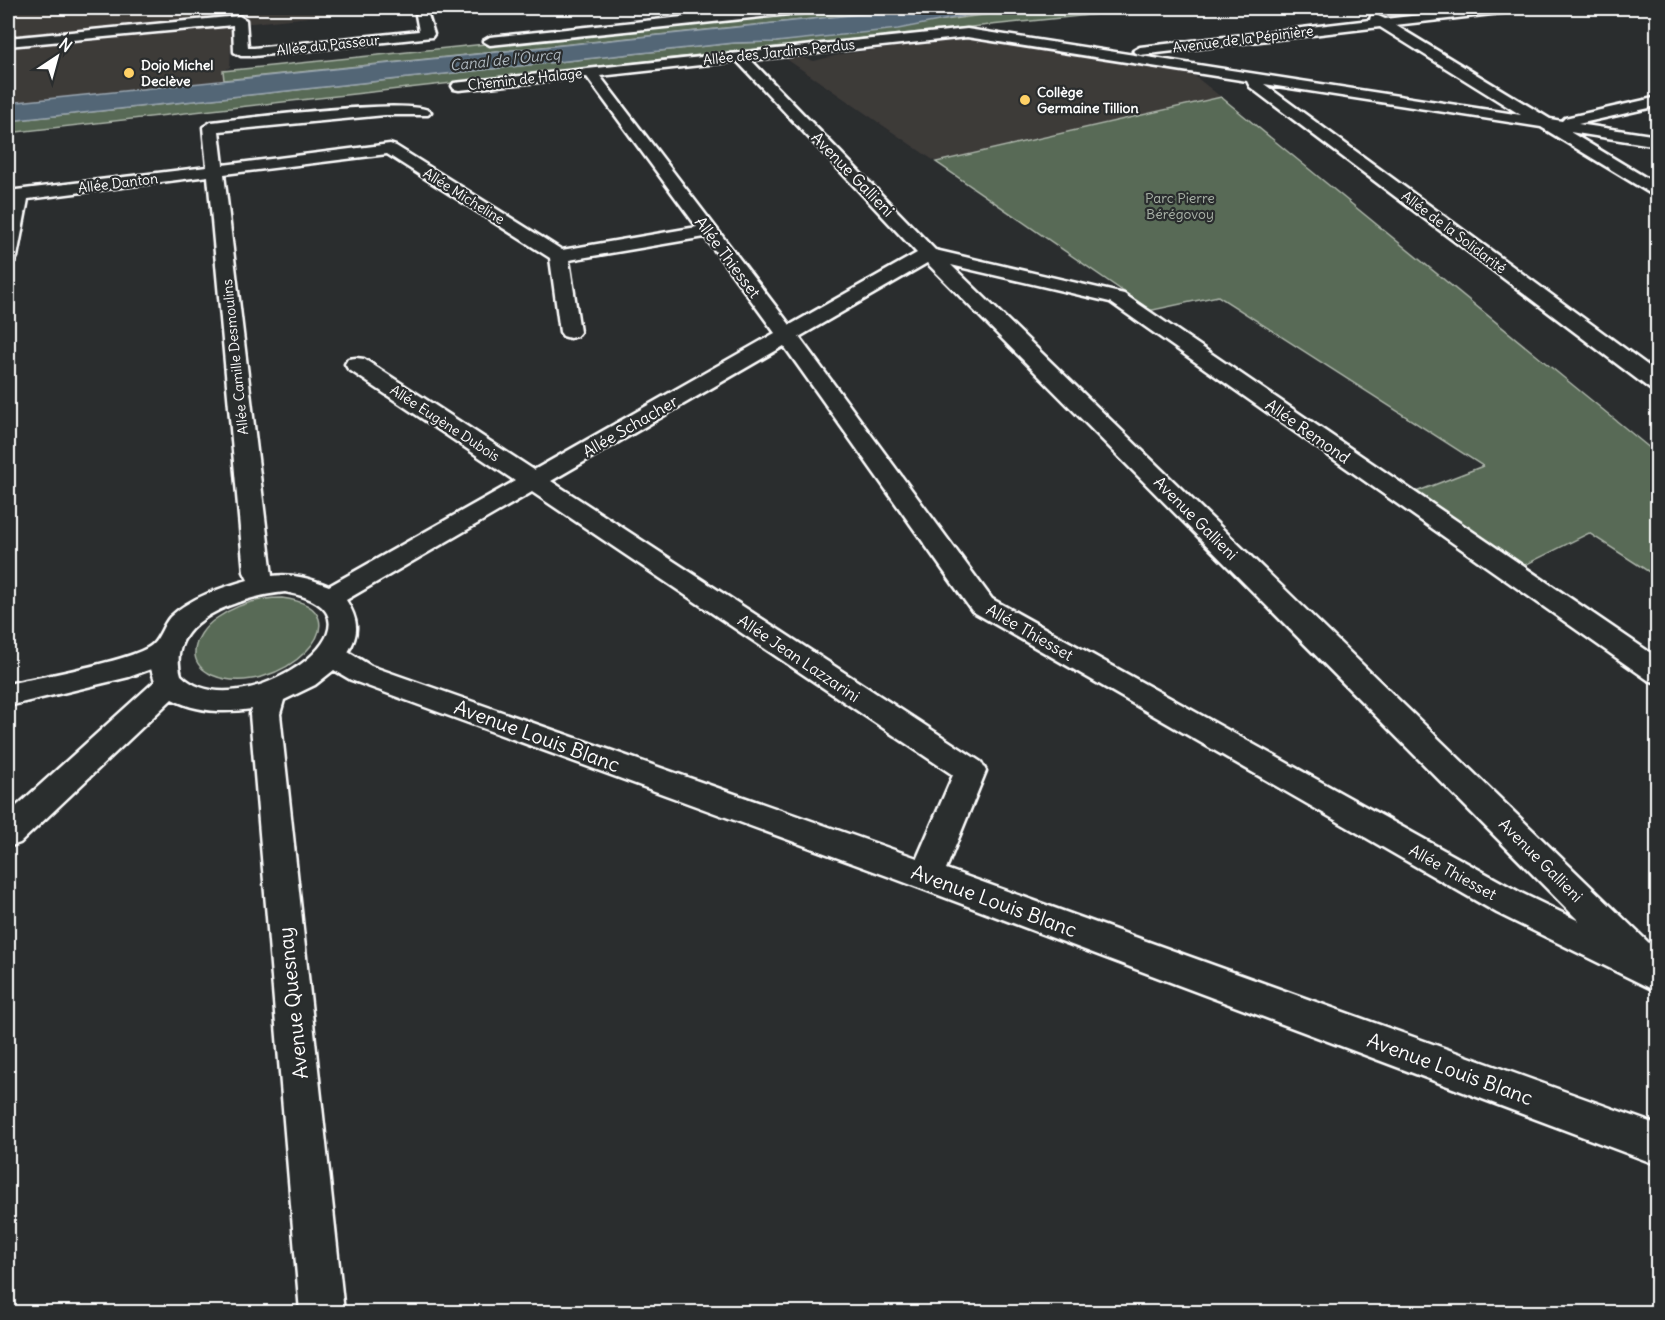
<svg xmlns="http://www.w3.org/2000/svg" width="1665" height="1320" font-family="Delius,sans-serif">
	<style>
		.built { fill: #3e3a39 }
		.green { fill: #596b56; stroke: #acb5aa; stroke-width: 1.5 }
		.water { fill: #526676; stroke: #97a3ad; stroke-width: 1.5 }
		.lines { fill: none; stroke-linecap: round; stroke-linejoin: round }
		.minor-casing { stroke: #fff; stroke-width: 5 }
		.minor { fill: #2a2d2e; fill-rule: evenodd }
		.poi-dot { fill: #ffd166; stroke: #2a2d2e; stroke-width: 2 }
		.labels { text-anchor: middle; stroke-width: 4.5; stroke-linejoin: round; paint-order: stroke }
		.far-street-label { font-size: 14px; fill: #fff; stroke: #2a2d2e }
		.far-poi-label { font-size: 14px; font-weight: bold; fill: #fff; stroke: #2a2d2e; text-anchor: start }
		.far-park-label { font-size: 14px; fill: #acb5aa; stroke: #2a2d2e }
		.far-water-label { font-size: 15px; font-style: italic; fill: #b1bac1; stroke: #2a2d2e }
		.street-label { font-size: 16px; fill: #fff; stroke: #2a2d2e }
		.near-street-label { font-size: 20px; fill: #fff; stroke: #2a2d2e }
	</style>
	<rect width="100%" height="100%" fill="#2a2d2e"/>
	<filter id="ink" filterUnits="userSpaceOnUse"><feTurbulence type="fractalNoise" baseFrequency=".0167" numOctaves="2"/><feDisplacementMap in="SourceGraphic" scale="12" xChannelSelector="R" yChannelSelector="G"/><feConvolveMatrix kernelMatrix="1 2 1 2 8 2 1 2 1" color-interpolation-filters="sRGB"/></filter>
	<g filter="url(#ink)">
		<path class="built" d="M8,8H435L369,14L358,12L232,25L230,67L223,71L224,80L8,103Z
			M955,39L976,40L1191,73L1221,97L936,162L785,58L795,56L814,61L843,54Z"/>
		<path class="green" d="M835,8H919L224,80L223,71Z
			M1036,8H1158L736,51L8,133V121L734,43L776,42Z
			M1221,97L1657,454V577L1589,533L1511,572L1403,497L1483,466L1218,296L1139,313L1117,298L1127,294L936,162Z
			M282,598C374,610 277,703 212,675C204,671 196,665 195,655C194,640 205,626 217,618C237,604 258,598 282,598Z"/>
		<path class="water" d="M919,8H1036L969,15L898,29L776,42L734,43L8,121V103Z"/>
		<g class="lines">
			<g class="minor-casing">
				<path id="minor" d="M775,8H815L809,12L490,45L483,41L490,37L683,17L689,14Z
					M1481,8H1516L1510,12L1395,25L1550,119L1562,121L1565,118L1658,97V106L1578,124L1658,136V146L1570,132L1658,185V198L1541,127L1264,84L1658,373V390L1650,389L1250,87L1247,81L967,37L751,60L935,250L1124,294L1658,658V683L1648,680L1110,302L951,265L1654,948L1658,956V992L1497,913L972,611L784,346L551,481L981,762L986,771L946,869L1658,1125V1165L893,878L351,680L334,670L315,685L284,700L280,714L344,1312H300L250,714L252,709C225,713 196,712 172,699L20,843L8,847V814L155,681L151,669L129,677L8,706V684C34,678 138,660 153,644C160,637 163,625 170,617C191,597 221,588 248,580L244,572L208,176L28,199L17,257L15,261L8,263V214L10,201H8V191L207,167L203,127L211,122C241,119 417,96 431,112L428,115H385L219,131L223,165L390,144L396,146L562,250L697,227L587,77L459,90L454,89L452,86L454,83L967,29L1521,115L1380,27L1140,55L1133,51L1140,47L1370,20L1371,16L1376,15L1385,19ZM737,61L917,253L790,325L600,76ZM387,154L550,258L560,332L563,336L570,338L577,336L580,332L569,260L705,237L775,333L534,470L364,359L356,358L348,359L345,364L348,369L515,481L329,586C311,579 293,573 272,576L224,174ZM927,263L1579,921L1521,893L992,599L799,337ZM532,492L953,775L917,858L371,666L348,652C360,633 358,619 346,600ZM285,592C410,614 239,734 181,675C164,619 244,596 285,592Z
					M422,11L428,15L434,34L432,37L254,56H241L234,52L233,25L8,46V38L239,16L246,20L248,48H254L419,31L416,15Z"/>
			</g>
			<use href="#minor" class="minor"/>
		</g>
	</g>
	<g class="poi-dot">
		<circle cx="129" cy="73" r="6"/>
		<circle cx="1025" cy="100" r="6"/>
	</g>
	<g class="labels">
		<g class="far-street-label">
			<text transform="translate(1243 39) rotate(-7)" y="5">Avenue de la Pépinière</text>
			<text transform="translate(328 45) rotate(-6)" y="5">Allée du Passeur</text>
			<text transform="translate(779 52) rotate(-6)" y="5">Allée des Jardins Perdus</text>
			<text transform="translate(525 79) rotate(-6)" y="5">Chemin de Halage</text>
			<text transform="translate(118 183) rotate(-7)" y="5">Allée Danton</text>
			<text transform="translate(464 196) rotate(32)" y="5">Allée Micheline</text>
			<text transform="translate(1454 232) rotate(37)" y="5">Allée de la Solidarité</text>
			<text transform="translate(235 357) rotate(-96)" y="5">Allée Camille Desmoulins</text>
			<text transform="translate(445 423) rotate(33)" y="5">Allée Eugène Dubois</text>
		</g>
		<g class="far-poi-label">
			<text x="141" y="70">Dojo Michel<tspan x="141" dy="16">Declève</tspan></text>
			<text x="1037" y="97">Collège<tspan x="1037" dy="16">Germaine Tillion</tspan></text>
		</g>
		<g class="far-park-label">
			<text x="1180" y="203">Parc Pierre<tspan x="1180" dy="16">Bérégovoy</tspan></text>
		</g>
		<g class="far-water-label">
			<text transform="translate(505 60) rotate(-6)" y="5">Canal de l'Ourcq</text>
		</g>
		<g class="street-label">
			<text transform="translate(853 174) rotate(46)" y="6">Avenue Gallieni</text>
			<text transform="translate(728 257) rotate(53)" y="6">Allée Thiesset</text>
			<text transform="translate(630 426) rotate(-30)" y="6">Allée Schacher</text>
			<text transform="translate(1308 431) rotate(35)" y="6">Allée Remond</text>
			<text transform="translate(1196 518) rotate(45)" y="6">Avenue Gallieni</text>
			<text transform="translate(1030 632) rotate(30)" y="6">Allée Thiesset</text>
			<text transform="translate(799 658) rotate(34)" y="6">Allée Jean Lazzarini</text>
			<text transform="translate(1541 860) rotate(45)" y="6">Avenue Gallieni</text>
			<text transform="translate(1453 872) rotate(29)" y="6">Allée Thiesset</text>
		</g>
		<g class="near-street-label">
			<text transform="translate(537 736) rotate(20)" y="7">Avenue Louis Blanc</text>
			<text transform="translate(994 901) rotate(20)" y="7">Avenue Louis Blanc</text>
			<text transform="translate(293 1003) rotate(-96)" y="7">Avenue Quesnay</text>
			<text transform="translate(1450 1069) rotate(20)" y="7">Avenue Louis Blanc</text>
		</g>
	</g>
	<rect width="1665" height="1320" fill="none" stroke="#2a2d2e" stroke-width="30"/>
	<rect x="15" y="15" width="1635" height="1290" fill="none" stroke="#fff" stroke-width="2" filter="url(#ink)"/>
	<g transform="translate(57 57) rotate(36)" stroke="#2a2d2e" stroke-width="4.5" paint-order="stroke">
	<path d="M0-4.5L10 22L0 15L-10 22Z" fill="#ffffff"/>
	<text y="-9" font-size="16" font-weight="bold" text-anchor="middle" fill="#ffffff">N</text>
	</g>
</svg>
